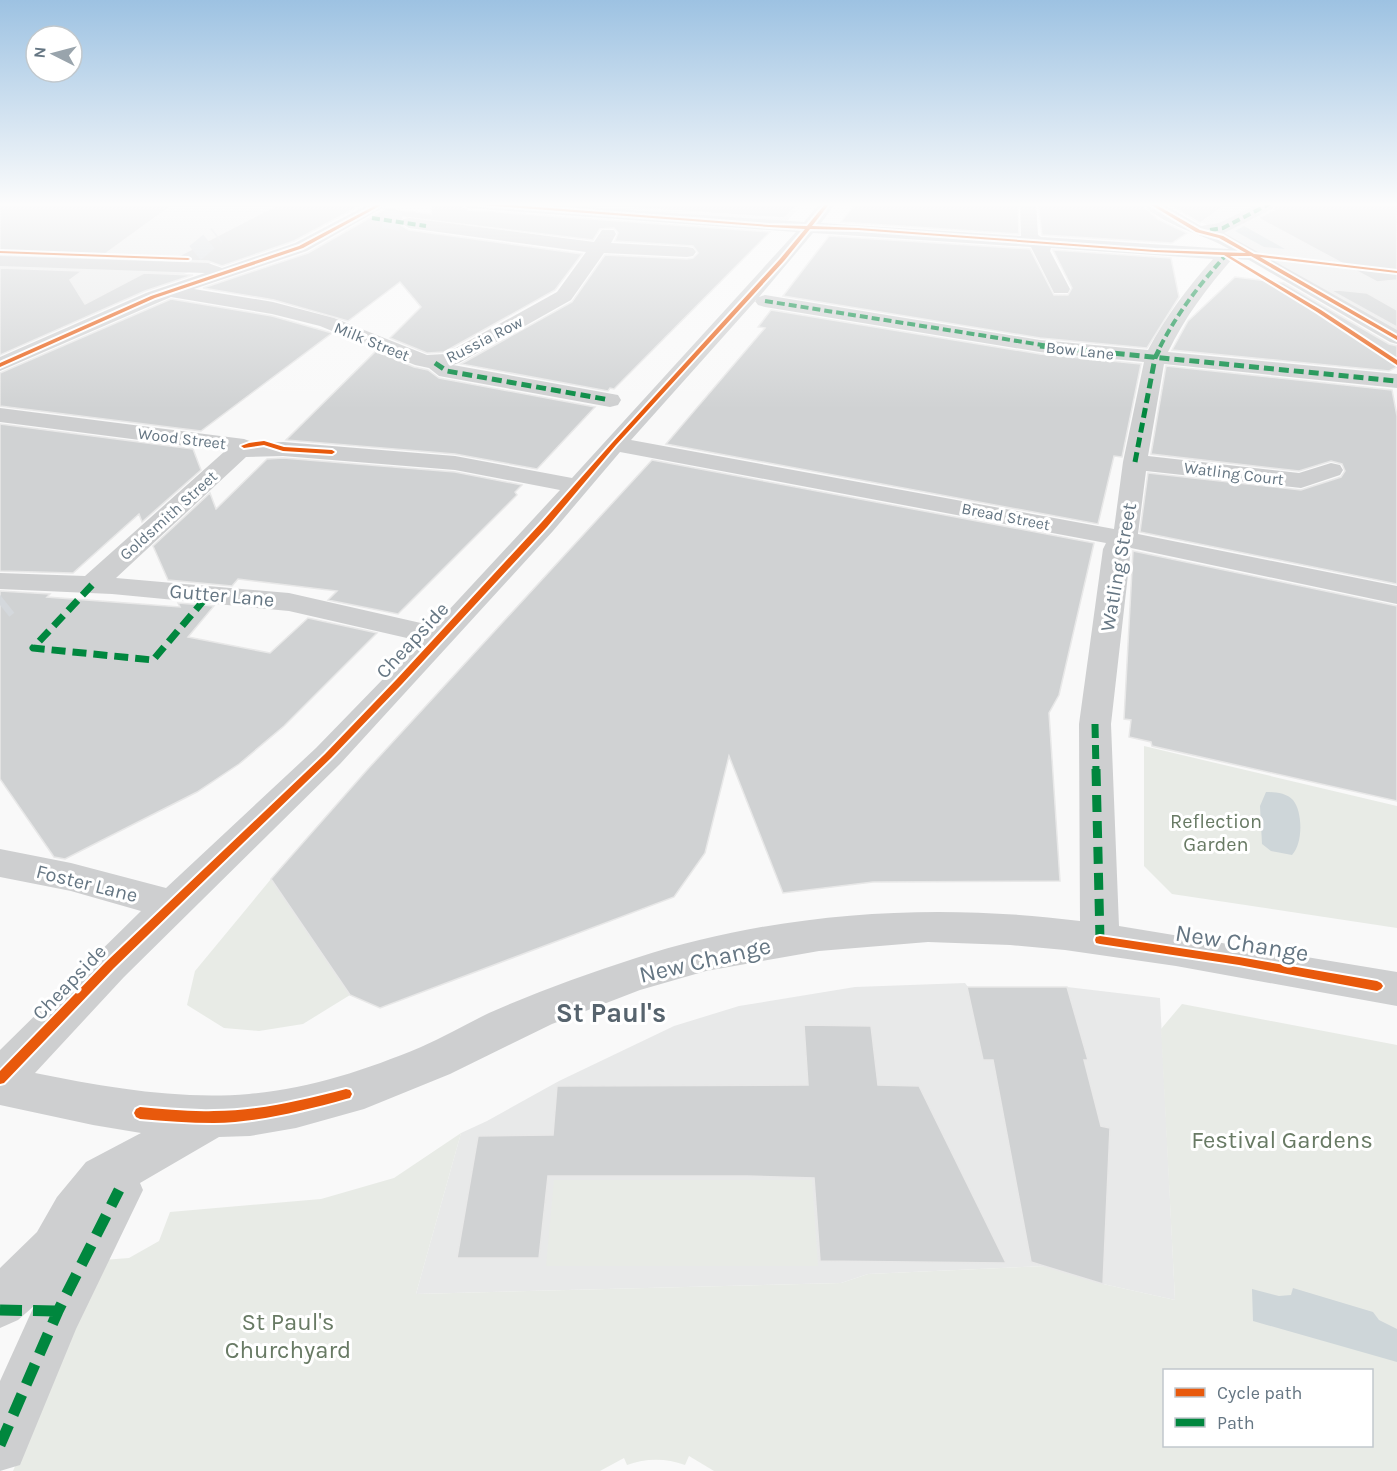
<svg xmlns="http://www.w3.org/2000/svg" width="1397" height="1471" font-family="Karla,sans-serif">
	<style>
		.built { fill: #e8e9e9 }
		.green { fill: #e8ebe6; fill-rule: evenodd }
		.water { fill: #ced6d9 }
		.building { fill: #d0d2d3; stroke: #e8e8e8; stroke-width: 1.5 }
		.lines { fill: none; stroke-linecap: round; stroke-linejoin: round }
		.minor-tunnel-far1 { stroke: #d4d8dc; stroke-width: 18; stroke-dasharray: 18 9; stroke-linecap: butt }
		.minor-tunnel { stroke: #d4d8dc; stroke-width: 30; stroke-dasharray: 30 15; stroke-linecap: butt }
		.minor { fill: #cecfd0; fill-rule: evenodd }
		.quiet-far4 { stroke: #00873e; stroke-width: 4; stroke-dasharray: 8 4; stroke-linecap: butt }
		.quiet-far3 { stroke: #00873e; stroke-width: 5; stroke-dasharray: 10 5; stroke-linecap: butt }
		.quiet-far2 { stroke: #00873e; stroke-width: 7; stroke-dasharray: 14 7; stroke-linecap: butt }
		.quiet-far1 { stroke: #00873e; stroke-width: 9; stroke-dasharray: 17 9; stroke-linecap: butt }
		.quiet { stroke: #00873e; stroke-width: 11; stroke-dasharray: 22 11; stroke-linecap: butt }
		.cycleway-casing { stroke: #fff; stroke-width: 4 }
		.cycleway { fill: #e8590c; fill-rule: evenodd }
		.labels { text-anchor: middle; stroke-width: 6; stroke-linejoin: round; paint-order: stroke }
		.far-street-label { font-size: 16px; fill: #657683; stroke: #fff }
		.street-label { font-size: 20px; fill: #657683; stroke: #fff }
		.park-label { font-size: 20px; fill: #687a64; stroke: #fff }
		.near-street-label { font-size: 24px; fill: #657683; stroke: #fff }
		.near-park-label { font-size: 24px; fill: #687a64; stroke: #fff }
		.near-quarter-label { font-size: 27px; font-weight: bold; fill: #57646e; stroke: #fff }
	</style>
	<rect width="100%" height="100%" fill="#f9f9f9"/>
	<path class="built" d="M0,203H361L291,241L216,261L109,304L0,354Z
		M535,203H798L793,209L797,210L787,221Z
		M1167,203H1397V332L1218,231Z
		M965,983L968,987H1067L1160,998L1175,1300L1103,1284L1045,1266L868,1274L841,1283L416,1294L461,1133L487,1121L559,1081L674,1026L739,1006L855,987Z"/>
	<path class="green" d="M1144,746L1397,806V928L1172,894L1144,866Z
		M271,879L350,995L303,1024L259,1031L224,1028L187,1005L195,971Z
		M1182,1004L1397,1045V1471H714L689,1456L685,1465C666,1458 646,1458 627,1465L624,1458L600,1471H13L103,1260L129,1258L159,1241L170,1212L321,1199L394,1178L461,1133L416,1294L841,1283L868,1274L1045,1266L1103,1284L1175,1300L1161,1029ZM1164,1370H1372V1446H1164Z
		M554,1180H812L818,1266H546Z"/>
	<path class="water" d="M1244,226L1285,249L1264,247L1235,231Z
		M1266,792C1274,792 1287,793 1293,800C1303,812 1303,844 1292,855L1271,851L1262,844L1260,806Z
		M1293,1288L1373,1312L1379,1320L1397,1329V1362L1253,1321L1252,1289L1279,1296L1291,1295Z"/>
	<path class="building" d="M0,203H175L101,257L0,254Z
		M281,203L363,204L294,241L222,266L208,261L171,260Z
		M431,203H458L468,210L770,232L614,389L610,388L608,391L461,364L572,302L605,255L687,259L693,258L698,253L693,246L615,241L618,233L614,228L600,229L593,240L403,217L399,224L409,230L582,254L555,290L444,352L427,353L390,338L421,307L400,282L348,321L274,300L203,288L308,253L387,208L431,214Z
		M563,203H800L784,218Z
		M856,203H1018L1019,234L841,222Z
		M1038,203H1140L1158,219L1187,233L1172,243L1042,235Z
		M1166,203H1228L1200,223Z
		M1275,203H1397V280L1377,282L1258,218L1274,210Z
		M829,236L1030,249L1054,295H1068L1072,288L1053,250L1171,258L1179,297L1147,348L1040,338L783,296Z
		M0,268L82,271L70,280L85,304L144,273L193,275L145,291L0,355Z
		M1235,277L1284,283L1389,344L1397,346V367L1389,371L1172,350L1188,321Z
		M1328,289L1367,293L1397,310V327Z
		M171,299L272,316L332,333L201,431L0,406V373Z
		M771,310L1040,354L1141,364L1122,457L1114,456L1098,524L666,444L765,328L758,327Z
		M376,351L414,367L428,370L439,378L595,407L537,469L455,454L286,440Z
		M1166,366L1392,390L1397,416V584L1140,532L1148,473L1301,490L1341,477L1345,471L1342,464L1331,461L1299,471L1151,454Z
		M0,424L193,449L201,470L142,522L139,514L73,573L0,571Z
		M283,458L455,472L522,485L515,492L517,495L398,614L328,600L337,591L238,579L232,586L168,580L153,546L210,493L216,509L267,459Z
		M652,460L1094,543L1059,695L1049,713L1060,881L873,882L783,893L729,756L705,853L674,897L380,1008L350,995L271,879L367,770Z
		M1133,551L1397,606V801L1152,746L1151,742L1129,737L1131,720L1124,719Z
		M0,591L50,594L47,597L180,607L178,603L214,606L188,637L270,653L308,618L377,633L284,726L239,764L197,792L65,859L54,857L0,779Z
		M967,987H1067L1088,1060H1084L1101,1126L1110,1128L1103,1284L1031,1262L993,1060H983Z
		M804,1025L871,1026L878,1085L919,1086L1006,1263L820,1261L814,1178L747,1176H548L539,1258H457L478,1136L553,1135L557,1086L808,1085Z"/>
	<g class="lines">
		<path class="minor-tunnel-far1" d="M383,219L409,223
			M195,253L217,235"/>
		<path class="minor-tunnel" d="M0,605L5,601"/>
		<path class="minor" d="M371,203H391L307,251L194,289L273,302L334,318L427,355L445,354L557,292L586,252L409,228L401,223L403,219L409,218L594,242L602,230H614L616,234L611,243L687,247L693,248L696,252L693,256L687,257L604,253L571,300L459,363L453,365L618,395L621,400L618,405L610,407L439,376L429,368L415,365L320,326L272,314L171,297L0,371V357L146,293L205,273L0,266V256L208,263L222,268L295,243Z
			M460,203H531L804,222L820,203H836L821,223L1021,236L1020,203H1036L1038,235L1041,237L1229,249C1206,235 1158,224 1142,203H1162L1201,226L1219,223L1260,203H1272L1274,206L1272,209L1224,233L1397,330V344L1390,342L1249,260L1232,259C1206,289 1185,317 1168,352L1397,374V388L1164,364L1148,456L1299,473L1331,463L1340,465L1343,470L1340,475L1301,488L1146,471L1138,534L1397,586V604L1131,548L1111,724L1119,926L1397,972V1006L1176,966L1065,950L1010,945L928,942L819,951L706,971L640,990L552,1024L450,1074L364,1109L296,1128L250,1136L219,1137L140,1183L143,1190L76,1329L20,1465L0,1471V1381L34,1306L18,1320L0,1328V1268L37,1232L57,1197L86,1162L141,1133L93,1125L0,1105V1050L141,911L71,891L0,877V849L71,863L166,888L316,748L420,641L289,611L112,594L0,589V573L85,576L225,451L0,422V408L244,439L255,443L283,442L455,456L572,478L796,232L468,208ZM813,233L1031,247L1054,293H1068L1070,289L1050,251L1051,248L1213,259C1188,287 1166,316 1148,350L1040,340L765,295L759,297ZM757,299L755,301L758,305L765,307L1040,352L1144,362L1123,462L1114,529L631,440ZM620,452L1106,543L1103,549L1079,724L1080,921C932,902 778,912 636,958C586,974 537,992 489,1013C466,1024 444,1037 421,1047C366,1070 308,1089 249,1094C177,1100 105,1087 35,1073L124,977L340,764L553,531ZM283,456L455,470L560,490L434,626L289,593L116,578L246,457Z"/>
		<path class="quiet-far4" d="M372,218L426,226
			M1210,230L1223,228L1271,203
			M765,301L1055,347
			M1160,347C1178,312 1200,284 1226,255"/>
		<path class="quiet-far3" d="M1040,346L1397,381
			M435,363L447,371L610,400
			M1135,462L1155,358L1161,346"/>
		<path class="quiet-far2" d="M92,585L33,648L153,660L210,593
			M1095,724L1096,771"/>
		<path class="quiet-far1" d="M1096,769L1100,940"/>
		<path class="quiet" d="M0,1310L58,1311
			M0,1445L58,1311L119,1190"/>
		<g class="cycleway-casing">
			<path id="cycleway" d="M380,203H385L303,248L155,298L0,367V363L151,296L299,246Z
				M466,203H485L769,225L807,226L826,203H830L812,226L858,228L1155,250L1246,253L1219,238L1196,232L1148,203H1153L1200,230L1223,236L1254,254L1397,271V273L1260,257L1397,336V340L1251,256H1230L1321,310L1397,360V365L1317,312L1224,255L1155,252L858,230L810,229L784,261L616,445L547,527L402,684L331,758L114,968L4,1083L0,1084V1071L106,962L325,754L396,680L541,523L612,443L780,259L805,229L769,227L468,204Z
				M0,251L188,258L190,259L188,260L0,253Z
				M264,441L284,447L332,450L335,452L332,454L283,451L264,445L244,448L241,446L249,443Z
				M1100,936L1239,957L1377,981L1381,983L1383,986L1381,989L1377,991L1239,965L1100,944L1096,943L1095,940L1096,937Z
				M346,1089L350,1090L352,1094L350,1098L346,1099C303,1111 259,1122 214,1123C189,1123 165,1121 140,1119L136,1117L134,1113L136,1109L140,1107C165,1109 189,1112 214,1111C259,1111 303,1100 346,1089Z"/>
		</g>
		<use href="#cycleway" class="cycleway"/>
	</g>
	<linearGradient id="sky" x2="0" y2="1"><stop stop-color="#9dc2e2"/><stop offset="0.5" stop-color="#fcfcfc"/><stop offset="1" stop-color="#fcfcfc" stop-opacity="0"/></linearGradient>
	<rect width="1397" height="409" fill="url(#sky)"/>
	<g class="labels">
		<g class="far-street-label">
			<text transform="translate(484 339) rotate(-27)" y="6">Russia Row</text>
			<text transform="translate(372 341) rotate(22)" y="6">Milk Street</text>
			<text transform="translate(1080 350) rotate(6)" y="6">Bow Lane</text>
			<text transform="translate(182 438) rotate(7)" y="6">Wood Street</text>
			<text transform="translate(1234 473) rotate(7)" y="6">Watling Court</text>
			<text transform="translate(168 515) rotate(-42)" y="6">Goldsmith Street</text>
			<text transform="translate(1006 516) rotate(11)" y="6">Bread Street</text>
		</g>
		<g class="street-label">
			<text transform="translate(1118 567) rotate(-80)" y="7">Watling Street</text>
			<text transform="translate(222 595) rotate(5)" y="7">Gutter Lane</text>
			<text transform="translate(412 640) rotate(-47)" y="7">Cheapside</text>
			<text transform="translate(87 883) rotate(14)" y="7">Foster Lane</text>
			<text transform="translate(69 982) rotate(-46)" y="7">Cheapside</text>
		</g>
		<g class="park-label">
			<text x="1216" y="828">Reflection<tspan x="1216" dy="23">Garden</tspan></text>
		</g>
		<g class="near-street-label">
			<text transform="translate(1242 943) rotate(9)" y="8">New Change</text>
			<text transform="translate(705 960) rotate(-13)" y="8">New Change</text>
		</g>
		<g class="near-park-label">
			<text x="1282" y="1148">Festival Gardens</text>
			<text x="288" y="1330">St Paul's<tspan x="288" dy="28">Churchyard</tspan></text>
		</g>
		<g class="near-quarter-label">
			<text x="611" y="1022">St Paul's</text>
		</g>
	</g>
	<rect x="1163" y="1369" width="210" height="78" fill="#ffffff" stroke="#c1c8cd" stroke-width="1.5"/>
	<rect x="1175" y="1388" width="30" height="9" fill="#e8590c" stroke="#c1c8cd" stroke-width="1.5"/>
	<text x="1217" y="1399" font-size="18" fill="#657683">Cycle path</text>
	<rect x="1175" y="1418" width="30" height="9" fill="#00873e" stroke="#c1c8cd" stroke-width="1.5"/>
	<text x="1217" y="1429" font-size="18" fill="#657683">Path</text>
	<g transform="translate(54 54) rotate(276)"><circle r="28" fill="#ffffff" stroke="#c1c8cd" stroke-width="1.5"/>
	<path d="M0-4.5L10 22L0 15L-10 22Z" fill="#99a4ac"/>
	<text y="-9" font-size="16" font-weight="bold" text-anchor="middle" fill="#657683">N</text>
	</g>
</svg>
